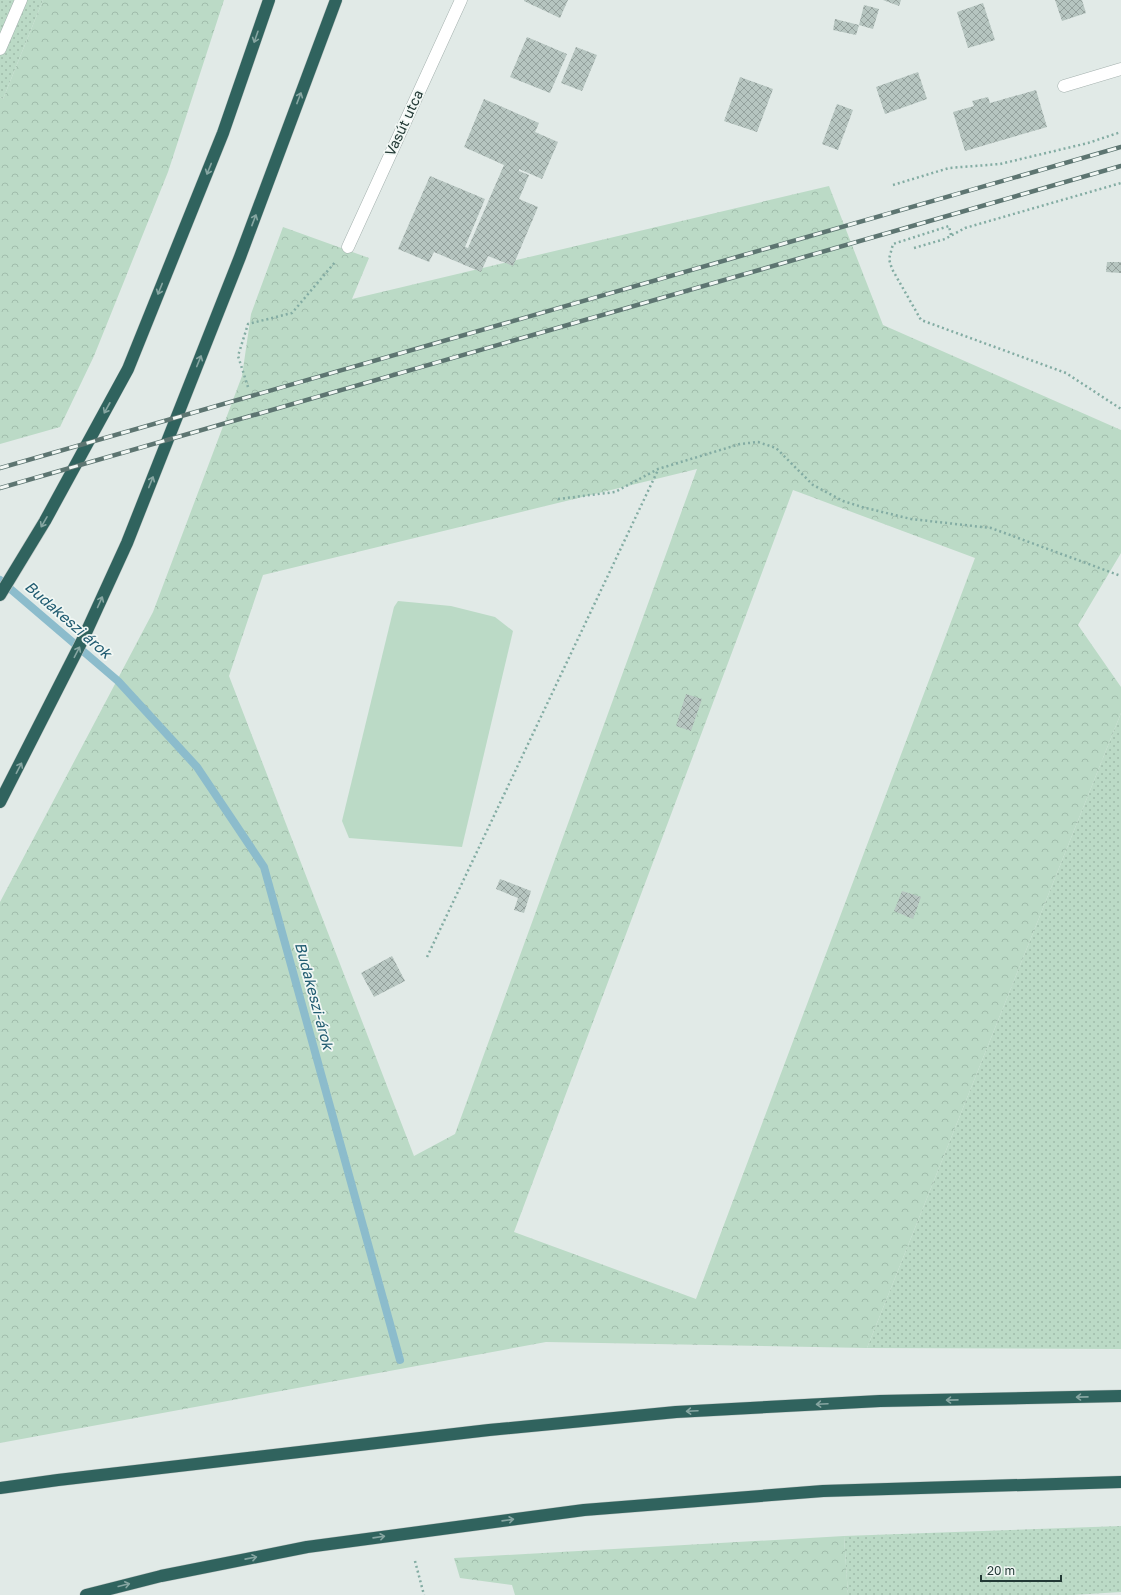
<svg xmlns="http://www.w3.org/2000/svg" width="1121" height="1595" font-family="'Golos Text',sans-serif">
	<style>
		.grass { fill: url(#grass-dots) }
		.forest { fill: url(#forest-crowns); fill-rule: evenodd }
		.pitch { fill: #bbdac6 }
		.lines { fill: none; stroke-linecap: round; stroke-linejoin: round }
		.stream { stroke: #8cbccc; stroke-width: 8 }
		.building { fill: url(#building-cross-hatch) }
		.service-casing { stroke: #a4b1ae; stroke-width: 13 }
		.minor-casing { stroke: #a4b1ae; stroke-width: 13 }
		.motorway-casing { stroke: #bdc4c2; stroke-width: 13 }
		.path { stroke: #83aca3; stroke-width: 2.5; stroke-dasharray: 2 3; stroke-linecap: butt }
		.service { stroke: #fff; stroke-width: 12 }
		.minor { stroke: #fff; stroke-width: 12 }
		.motorway { stroke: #30635e; stroke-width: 12 }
		.rail-casing { stroke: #5d7571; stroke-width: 4.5 }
		.rail { stroke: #f1f7f4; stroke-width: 3; stroke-dasharray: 9; stroke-linecap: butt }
		.oneway { stroke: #87a6a2 }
		.labels { text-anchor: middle; stroke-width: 3.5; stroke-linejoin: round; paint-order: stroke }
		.street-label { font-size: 14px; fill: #223935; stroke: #f1f7f4 }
		.water-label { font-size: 15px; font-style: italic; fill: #215c71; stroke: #f1f7f4 }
	</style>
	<defs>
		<pattern id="grass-dots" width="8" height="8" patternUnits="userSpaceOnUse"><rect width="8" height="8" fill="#bbdac6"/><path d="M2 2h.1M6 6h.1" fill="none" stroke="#a0bcab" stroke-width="1.8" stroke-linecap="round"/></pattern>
		<pattern id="forest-crowns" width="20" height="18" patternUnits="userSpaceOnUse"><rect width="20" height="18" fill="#bbdac6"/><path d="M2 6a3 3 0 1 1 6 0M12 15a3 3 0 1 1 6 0" fill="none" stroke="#a0bcab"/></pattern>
		<pattern id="building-cross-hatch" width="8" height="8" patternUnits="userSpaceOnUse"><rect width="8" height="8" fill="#b6c5c0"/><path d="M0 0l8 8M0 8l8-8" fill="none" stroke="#94a19d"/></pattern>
	</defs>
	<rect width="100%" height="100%" fill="#e1eae7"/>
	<path class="grass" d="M0,0H43L3,99L0,97Z
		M1121,713V1349L867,1348Z
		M1121,1526V1592L1072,1595H848L844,1536Z"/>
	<path class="forest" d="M43,0H224L168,172L94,356L60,427L0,444V97L3,99Z
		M829,186L883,325L1121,430V553L1078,625L1121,687V713L867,1348L546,1342L0,1443V902L153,612L242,376L251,314L283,227L369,258L352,299ZM697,469L455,1134L414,1156L229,676L263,575ZM793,490L975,558L696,1299L514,1232Z
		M844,1536L848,1595H515L512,1585L460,1578L454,1558Z"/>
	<path class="pitch" d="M398,601L451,606L495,617L513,631L462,847L349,838L342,821L394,607Z"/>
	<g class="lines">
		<path class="stream" d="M0,580L118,681L197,767L264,867L400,1360"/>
	</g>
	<path class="building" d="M524,0H568L560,18L524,1Z
		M883,0H901L899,6Z
		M1055,0H1082L1086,13L1062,21Z
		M983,3L995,40L968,48L957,12Z
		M864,5L879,9L873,29L859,25L856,35L833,30L835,19L859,25Z
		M527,37L567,54L550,93L510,77Z
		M576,47L597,55L582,91L561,83Z
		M918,72L927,99L885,114L876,87Z
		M740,77L773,89L757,132L724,121Z
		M1036,90L1047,127L965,151L953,112L974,106L972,101L988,97L990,103Z
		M484,99L539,123L535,132L558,142L542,179L519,169V171L529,175L519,199L538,207L513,266L488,256L481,272L434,252L429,262L398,249L430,176L485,199L465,247L468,248L504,165L464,147Z
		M837,104L853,110L838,150L822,144Z
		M1107,262H1121V273L1106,272Z
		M686,694L702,699L691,731L676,726Z
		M500,879L531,891L524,913L514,910L518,898L496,889Z
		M902,891L921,897L913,919L894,911Z
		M392,956L405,981L374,997L361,973Z"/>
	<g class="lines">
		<g class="service-casing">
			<path id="service" d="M1064,86L1121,69"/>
		</g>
		<g class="minor-casing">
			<path id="minor" d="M0,49L21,0
				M348,247L461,0"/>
		</g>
		<g class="motorway-casing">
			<path id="motorway" d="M0,595L45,521L128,369L223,133L269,0
				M0,802L84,637L127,543L240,257L336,0
				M0,1488L58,1480L489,1430L676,1412L880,1401L1121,1396
				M86,1595L161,1576L307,1547L584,1510L823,1491L1121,1482"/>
		</g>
		<path class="path" d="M893,185L949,168L1000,164L1088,143L1121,132
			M951,235L949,226L893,244L889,259L892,269L921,320L1066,373L1121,409
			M914,248L945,239L965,228L1121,183
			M248,387L238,356L248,324L292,313L336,261
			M558,499L615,492L658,469L740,444L758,442L776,448L813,485L843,501L862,507L911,519L991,528L1121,576
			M427,957L658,470
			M415,1561L424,1595"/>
		<use href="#service" class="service"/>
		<use href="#minor" class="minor"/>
		<use href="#motorway" class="motorway"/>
		<g class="rail-casing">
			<path id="rail" d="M0,468L1121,147
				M0,488L1121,166"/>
		</g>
		<use href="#rail" class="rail"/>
	</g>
	<defs><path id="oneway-shaft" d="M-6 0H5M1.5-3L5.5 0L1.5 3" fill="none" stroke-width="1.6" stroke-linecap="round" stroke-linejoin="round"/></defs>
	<g class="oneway">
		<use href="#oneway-shaft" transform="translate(256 37) rotate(109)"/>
		<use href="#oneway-shaft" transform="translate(299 98) rotate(-69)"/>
		<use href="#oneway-shaft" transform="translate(209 169) rotate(112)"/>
		<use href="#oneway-shaft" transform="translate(254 220) rotate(-69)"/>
		<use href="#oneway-shaft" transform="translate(160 289) rotate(112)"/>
		<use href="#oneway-shaft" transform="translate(199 361) rotate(-68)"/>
		<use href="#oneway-shaft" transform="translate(107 408) rotate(119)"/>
		<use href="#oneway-shaft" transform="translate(151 482) rotate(-68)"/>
		<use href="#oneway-shaft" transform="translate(44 522) rotate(120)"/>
		<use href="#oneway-shaft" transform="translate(100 602) rotate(-66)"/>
		<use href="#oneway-shaft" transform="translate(77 652) rotate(-63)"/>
		<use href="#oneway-shaft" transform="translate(19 768) rotate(-63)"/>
		<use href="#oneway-shaft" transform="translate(1082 1397) rotate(179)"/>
		<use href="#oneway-shaft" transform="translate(952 1400) rotate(179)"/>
		<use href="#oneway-shaft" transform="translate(822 1404) rotate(177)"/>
		<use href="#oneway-shaft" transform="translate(692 1411) rotate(177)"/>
		<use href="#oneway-shaft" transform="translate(508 1520) rotate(-8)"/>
		<use href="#oneway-shaft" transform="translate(379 1537) rotate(-8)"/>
		<use href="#oneway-shaft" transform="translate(251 1558) rotate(-11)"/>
		<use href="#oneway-shaft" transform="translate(124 1585) rotate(-14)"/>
	</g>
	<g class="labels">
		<g class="street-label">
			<text transform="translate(404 123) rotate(-65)" y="5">Vasút utca</text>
		</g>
		<g class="water-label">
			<text transform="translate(68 620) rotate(41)" y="5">Budakeszi árok</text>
			<text transform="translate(314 996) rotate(75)" y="5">Budakeszi-árok</text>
		</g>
	</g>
	<path d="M981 1575v6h80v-6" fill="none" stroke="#223935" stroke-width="2"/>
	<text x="987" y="1575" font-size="12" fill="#223935" stroke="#f1f7f4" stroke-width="3" paint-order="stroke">20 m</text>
</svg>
